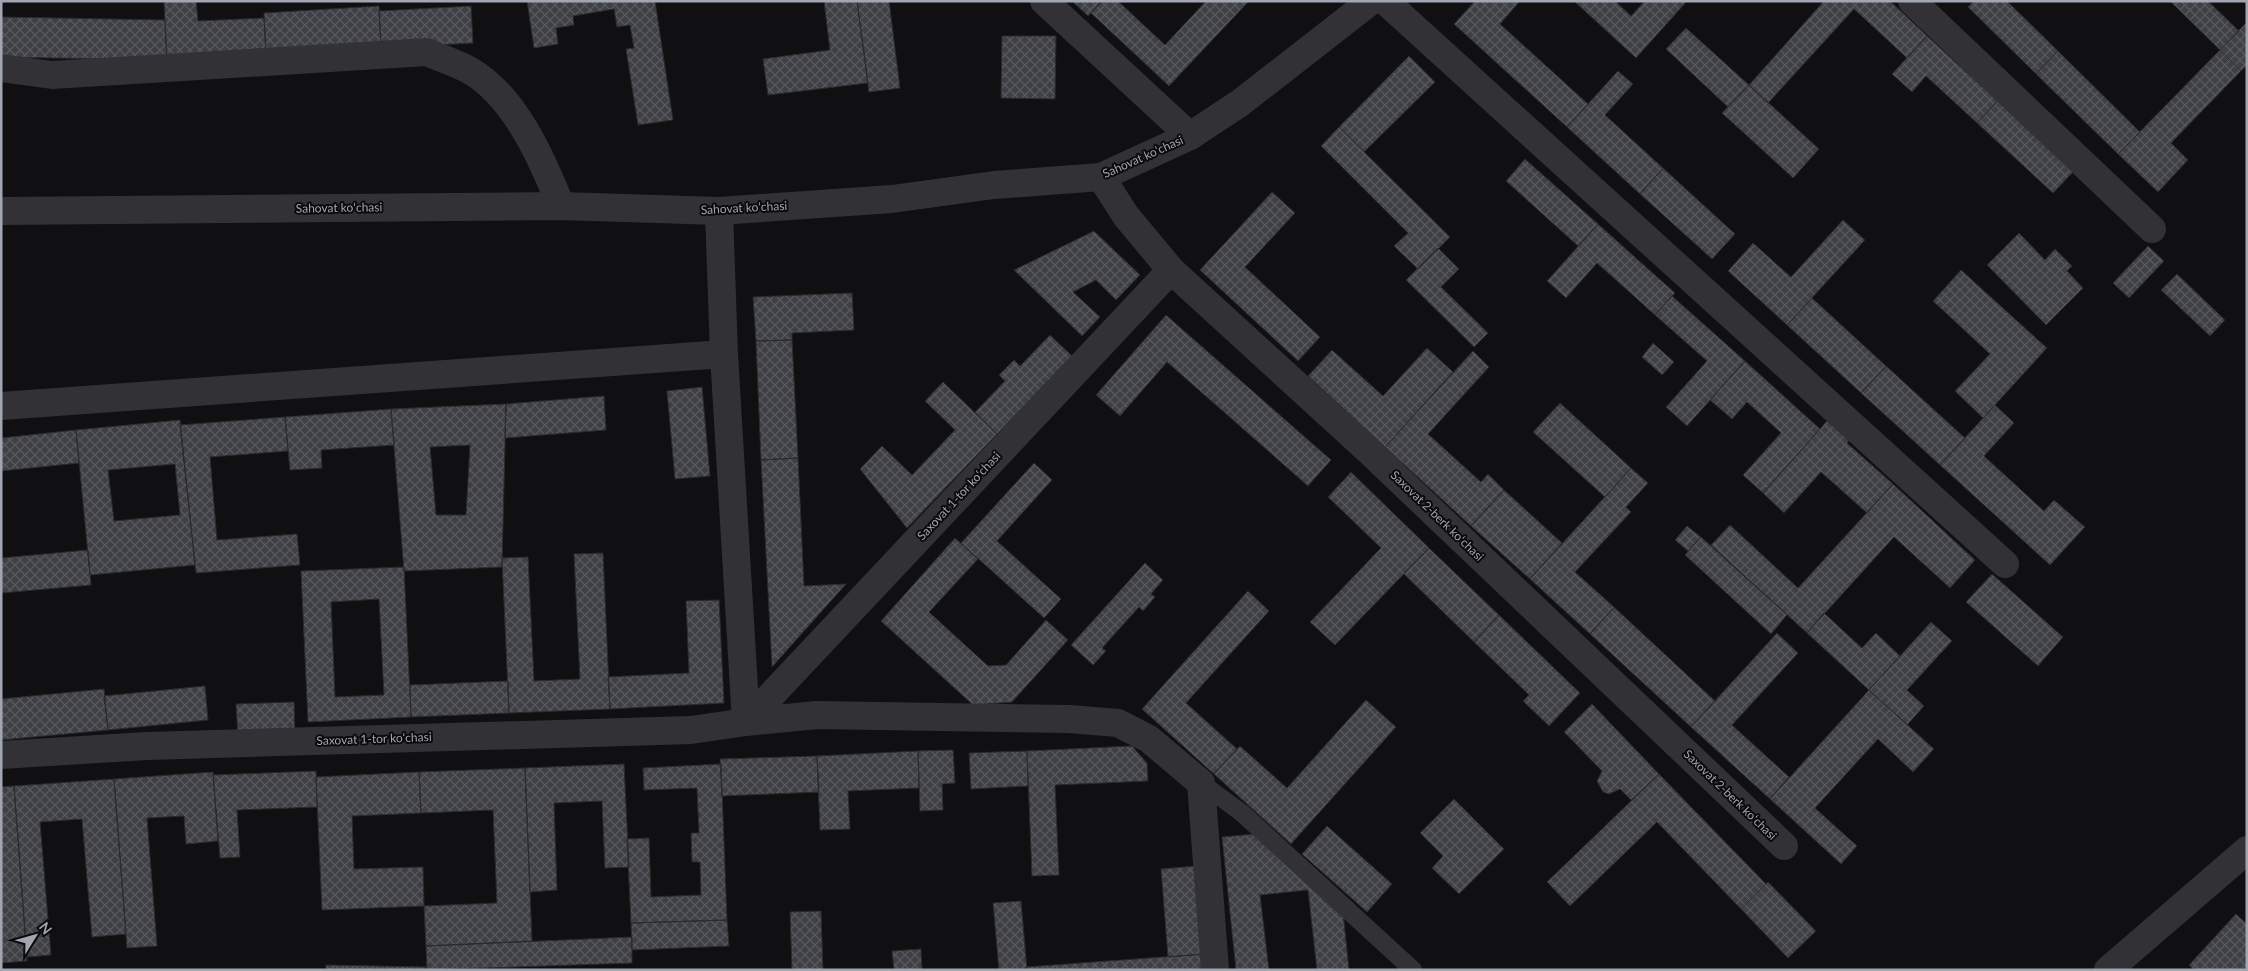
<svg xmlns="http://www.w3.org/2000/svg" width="2248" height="971" font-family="Lato,sans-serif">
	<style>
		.building { fill: url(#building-cross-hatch); stroke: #2b2a2d; fill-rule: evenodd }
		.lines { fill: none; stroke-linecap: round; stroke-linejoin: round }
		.service { stroke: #323236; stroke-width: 18 }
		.minor { stroke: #323236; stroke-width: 28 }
		.tertiary { stroke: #323236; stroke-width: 28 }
		.labels { text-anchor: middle; stroke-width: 4; stroke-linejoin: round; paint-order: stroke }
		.street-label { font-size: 12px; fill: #a2a6b1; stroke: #0b0b0c }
	</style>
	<defs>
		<pattern id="building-cross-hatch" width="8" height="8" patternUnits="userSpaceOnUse" patternTransform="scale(1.25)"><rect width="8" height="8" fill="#3f4045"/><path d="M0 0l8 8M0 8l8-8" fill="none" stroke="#58595d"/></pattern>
	</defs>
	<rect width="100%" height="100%" fill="#101012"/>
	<path class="building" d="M164,1H196L198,21L264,18L266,54L167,60Z
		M527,1H655L673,120L638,125L626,49L634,48L630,25L617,27L614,9L573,16L574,25L556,28L558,44L534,48Z
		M824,1H857L868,83L768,95L763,59L830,50Z
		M857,1H889L900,88L869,92Z
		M1072,1H1102L1088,16Z
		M1102,1H1118L1165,45L1206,1H1249L1169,86L1091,13Z
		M1475,1H1520L1500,24L1588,104L1567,127L1454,24Z
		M1574,1H1615L1631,16L1645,1H1687L1636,58Z
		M1824,1H1890L1927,36L1907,58L1854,9L1768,103L1749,85Z
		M1974,1H2007L2058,51L2036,74L1968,7Z
		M2170,1H2208L2239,31L2220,50Z
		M379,6L381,48L266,54L264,13Z
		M471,6L473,43L381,48L379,11Z
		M1,17L165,20L167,60L1,57Z
		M2247,22V65L2241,71L2220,50Z
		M1686,28L1749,85L1728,107L1666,49Z
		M1002,36H1056L1055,99L1001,98Z
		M1927,36L1998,101L1977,123L1926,76L1912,92L1892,74Z
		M2220,50L2241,71L2171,143L2188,160L2158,192L2118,154Z
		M2058,51L2140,132L2118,154L2036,74Z
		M1409,56L1435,82L1364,152L1339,127Z
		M1618,71L1633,84L1605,115L1663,168L1640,194L1567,127Z
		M1749,85L1819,149L1793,178L1722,113Z
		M1998,101L2074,171L2053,193L1977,123Z
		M1339,127L1450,237L1418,269L1394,246L1408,233L1321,146Z
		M1525,159L1598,224L1578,246L1506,181Z
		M1663,168L1735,234L1712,259L1640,194Z
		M1272,192L1295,213L1245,267L1320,337L1298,361L1200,270Z
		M1843,220L1865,240L1787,325L1728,271L1753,243L1791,277Z
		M1598,224L1675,293L1655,315L1597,263L1566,298L1547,281Z
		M1094,231L1140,275L1116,300L1096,280L1073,292L1100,317L1082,336L1014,270Z
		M2019,233L2045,260L2055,249L2072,266L2067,271L2083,288L2046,325L1987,265Z
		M2148,246L2164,261L2129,298L2113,283Z
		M1438,248L1459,269L1441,287L1488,333L1474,347L1406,280Z
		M1961,270L2047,348L1983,418L1955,391L1990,354L1933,301Z
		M2177,274L2225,320L2210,336L2161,290Z
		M852,293L854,330L792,333V340L756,341L753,297Z
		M1672,296L1745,361L1687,426L1666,407L1707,361L1655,315Z
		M1812,298L1886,366L1861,393L1787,325Z
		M1166,315L1331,460L1308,486L1167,362L1120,416L1096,395Z
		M1050,335L1072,356L997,434L975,412L1005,381L999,375L1014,360L1020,366Z
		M792,340L798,458L761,460L756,341Z
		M1653,343L1674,362L1662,375L1642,357Z
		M1427,348L1453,372L1385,447L1308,376L1332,350L1383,396Z
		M1473,351L1489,367L1428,434L1481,482L1488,474L1504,490L1471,526L1385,447Z
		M1745,361L1820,429L1763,493L1743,475L1781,433L1747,402L1732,419L1710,400Z
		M1886,366L1965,438L1940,465L1861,393Z
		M943,382L997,434L907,528L860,469L882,446L912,475L955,430L925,401Z
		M702,387L710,476L675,479L667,391Z
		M604,396L606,430L505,438L506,404Z
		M1560,403L1631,468L1605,497L1533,432Z
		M506,404L502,567L404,571L391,409ZM470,445L466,515H436L430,447Z
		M1995,405L2014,423L1984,456L2044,511L2054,500L2085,527L2050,565L1940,465Z
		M391,409L394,445L321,450L322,468L290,470L285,417Z
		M285,417L288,451L210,457L217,540L297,534L300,565L196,573L180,425Z
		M180,420L195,565L90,575L76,430ZM175,464L180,515L114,521L108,470Z
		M1827,421L1849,440L1847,443L1893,484L1867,513L1821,472L1784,513L1763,493Z
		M76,430L79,463L1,471V438Z
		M798,458L804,586L846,584L772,667L761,460Z
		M1034,463L1052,480L997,541L1061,599L1044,618L961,543Z
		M1631,468L1648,483L1626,507L1631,512L1575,572L1614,607L1590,634L1530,579Z
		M1351,472L1429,548L1335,645L1310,622L1381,548L1328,497Z
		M1893,484L1975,560L1950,588L1894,537L1807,633L1711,545L1730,525L1798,588Z
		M1504,490L1562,543L1530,579L1471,526Z
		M1687,526L1701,537L1688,551L1675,540Z
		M1701,537L1787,615L1771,634L1685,555Z
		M955,538L978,559L929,612L988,666L1006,665L1046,620L1068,640L1012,702L973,705L881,621Z
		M1429,548L1499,615L1474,642L1404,574Z
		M88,550L91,585L1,593V558Z
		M603,553L610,709L509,713L502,558L528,557L534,681L580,679L574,554Z
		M1145,563L1163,580L1151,594L1155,597L1143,611L1139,607L1102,648L1106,651L1093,665L1071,645Z
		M404,567L411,717L308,722L301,571ZM379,599L384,695L335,697L331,602Z
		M1992,574L2063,637L2038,666L1966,602Z
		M1248,591L1269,611L1186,703L1237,749L1214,774L1142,709Z
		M719,600L724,703L610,709L608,677L689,673L686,601Z
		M1614,607L1715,701L1691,727L1590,634Z
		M1824,613L1862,648L1876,633L1900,656L1869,690L1807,633Z
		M1499,615L1580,693L1549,726L1523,701L1529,695L1474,642Z
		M1931,622L1952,641L1907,690L1924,706L1907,725L1869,690Z
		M1777,633L1798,653L1732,725L1789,777L1770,799L1691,727Z
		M508,681L509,713L411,717L410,685Z
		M205,686L208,720L108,730L104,696Z
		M104,689L108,730L1,740V699Z
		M1869,690L1934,749L1913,772L1878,739L1815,808L1857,846L1841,864L1770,799Z
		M1366,700L1396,727L1291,844L1214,774L1240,746L1287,788Z
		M294,702L295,735L238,737L236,704Z
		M1592,704L1659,774L1631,800L1620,789L1609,794L1603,792L1597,781L1602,771L1564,732Z
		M1132,746L1147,763L1148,781L1055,785L1059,875L1032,876L1027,751Z
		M953,750L955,783L942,784L943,810L920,811L918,751Z
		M918,751L919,788L848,791L850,829L820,830L817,756Z
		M1027,751L1028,786L971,789L969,753Z
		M817,756L819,792L722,796L720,759Z
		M624,764L629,867L605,868L602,801L554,803L557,890L530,892L525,768Z
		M721,764L727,920L631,923L627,839L649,838L651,897L701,895L700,862H692L691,833H699L697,788L644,790L643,768Z
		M525,768L532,941L426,946L424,906L497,903L493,810L421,813L419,772Z
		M316,771L317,807L237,810L240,857L220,858L213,775Z
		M213,772L218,841L186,844L184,816L147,818L157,946L127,948L114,779Z
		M419,772L421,813L352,816L354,869L423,867L424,906L322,910L316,777Z
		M1659,774L1766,884L1741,909L1657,822L1570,906L1547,882Z
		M114,779L126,934L92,937L82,819L40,822L51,955L27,957L14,786Z
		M14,786L27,961L1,963V787Z
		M1454,799L1504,849L1459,894L1432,868L1443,856L1420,833Z
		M1327,826L1392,884L1367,912L1302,854Z
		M1255,834L1343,912L1349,970H1317L1308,890L1260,895L1269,970H1236L1222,837Z
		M1197,866L1204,954L1168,957L1161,869Z
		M1768,882L1816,931L1788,958L1741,909Z
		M1021,901L1027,970H999L993,903Z
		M821,911L823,970H792L790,912Z
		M2236,914L2247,924V970H2194L2189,965Z
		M727,920L729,946L632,950L631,923Z
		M632,937V963L427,970L426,946Z
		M921,949L922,970H894L892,951Z
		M1204,954L1205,970H1027L1026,967Z
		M326,965L427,967V970H326Z"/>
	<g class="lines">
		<path class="service" d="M1201,783L1242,813L1413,970"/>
		<path class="minor" d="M1044,1L1190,136
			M1385,1L2005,564
			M1912,1L2152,229
			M1,68L52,75L427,52C440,58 456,63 469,70C515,96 542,159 561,206
			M1101,177L1126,216L1171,270L1370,452L1784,846
			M1,406L724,354
			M746,722L817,715L1069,719L1118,723L1149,739L1201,783L1215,970
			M746,722L1171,270
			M1,755L147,746L691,730L746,722L724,354L719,211
			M2108,970L2247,850"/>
		<path class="tertiary" d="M1,211L561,206L719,211L892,199L994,185L1101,177L1190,136L1240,103L1371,1"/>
	</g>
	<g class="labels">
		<g class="street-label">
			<text transform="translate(1143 157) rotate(-24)" y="4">Sahovat koʻchasi</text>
			<text transform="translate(339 208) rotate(-1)" y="4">Sahovat koʻchasi</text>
			<text transform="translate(744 208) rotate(-3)" y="4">Sahovat koʻchasi</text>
			<text transform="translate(959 496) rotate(-47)" y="4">Saxovat 1-tor koʻchasi</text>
			<text transform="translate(1437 516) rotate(44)" y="4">Saxovat 2-berk koʻchasi</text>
			<text transform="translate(374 739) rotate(-2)" y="4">Saxovat 1-tor koʻchasi</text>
			<text transform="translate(1730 795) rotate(44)" y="4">Saxovat 2-berk koʻchasi</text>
		</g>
	</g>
	<rect width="2248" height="971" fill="none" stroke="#a2a6b1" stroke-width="5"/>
	<g transform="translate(35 936) rotate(53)" stroke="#0b0b0c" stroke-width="4" paint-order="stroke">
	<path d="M0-4L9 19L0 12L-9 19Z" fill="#a2a6b1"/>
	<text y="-8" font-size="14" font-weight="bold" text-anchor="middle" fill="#a2a6b1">N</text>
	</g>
</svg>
